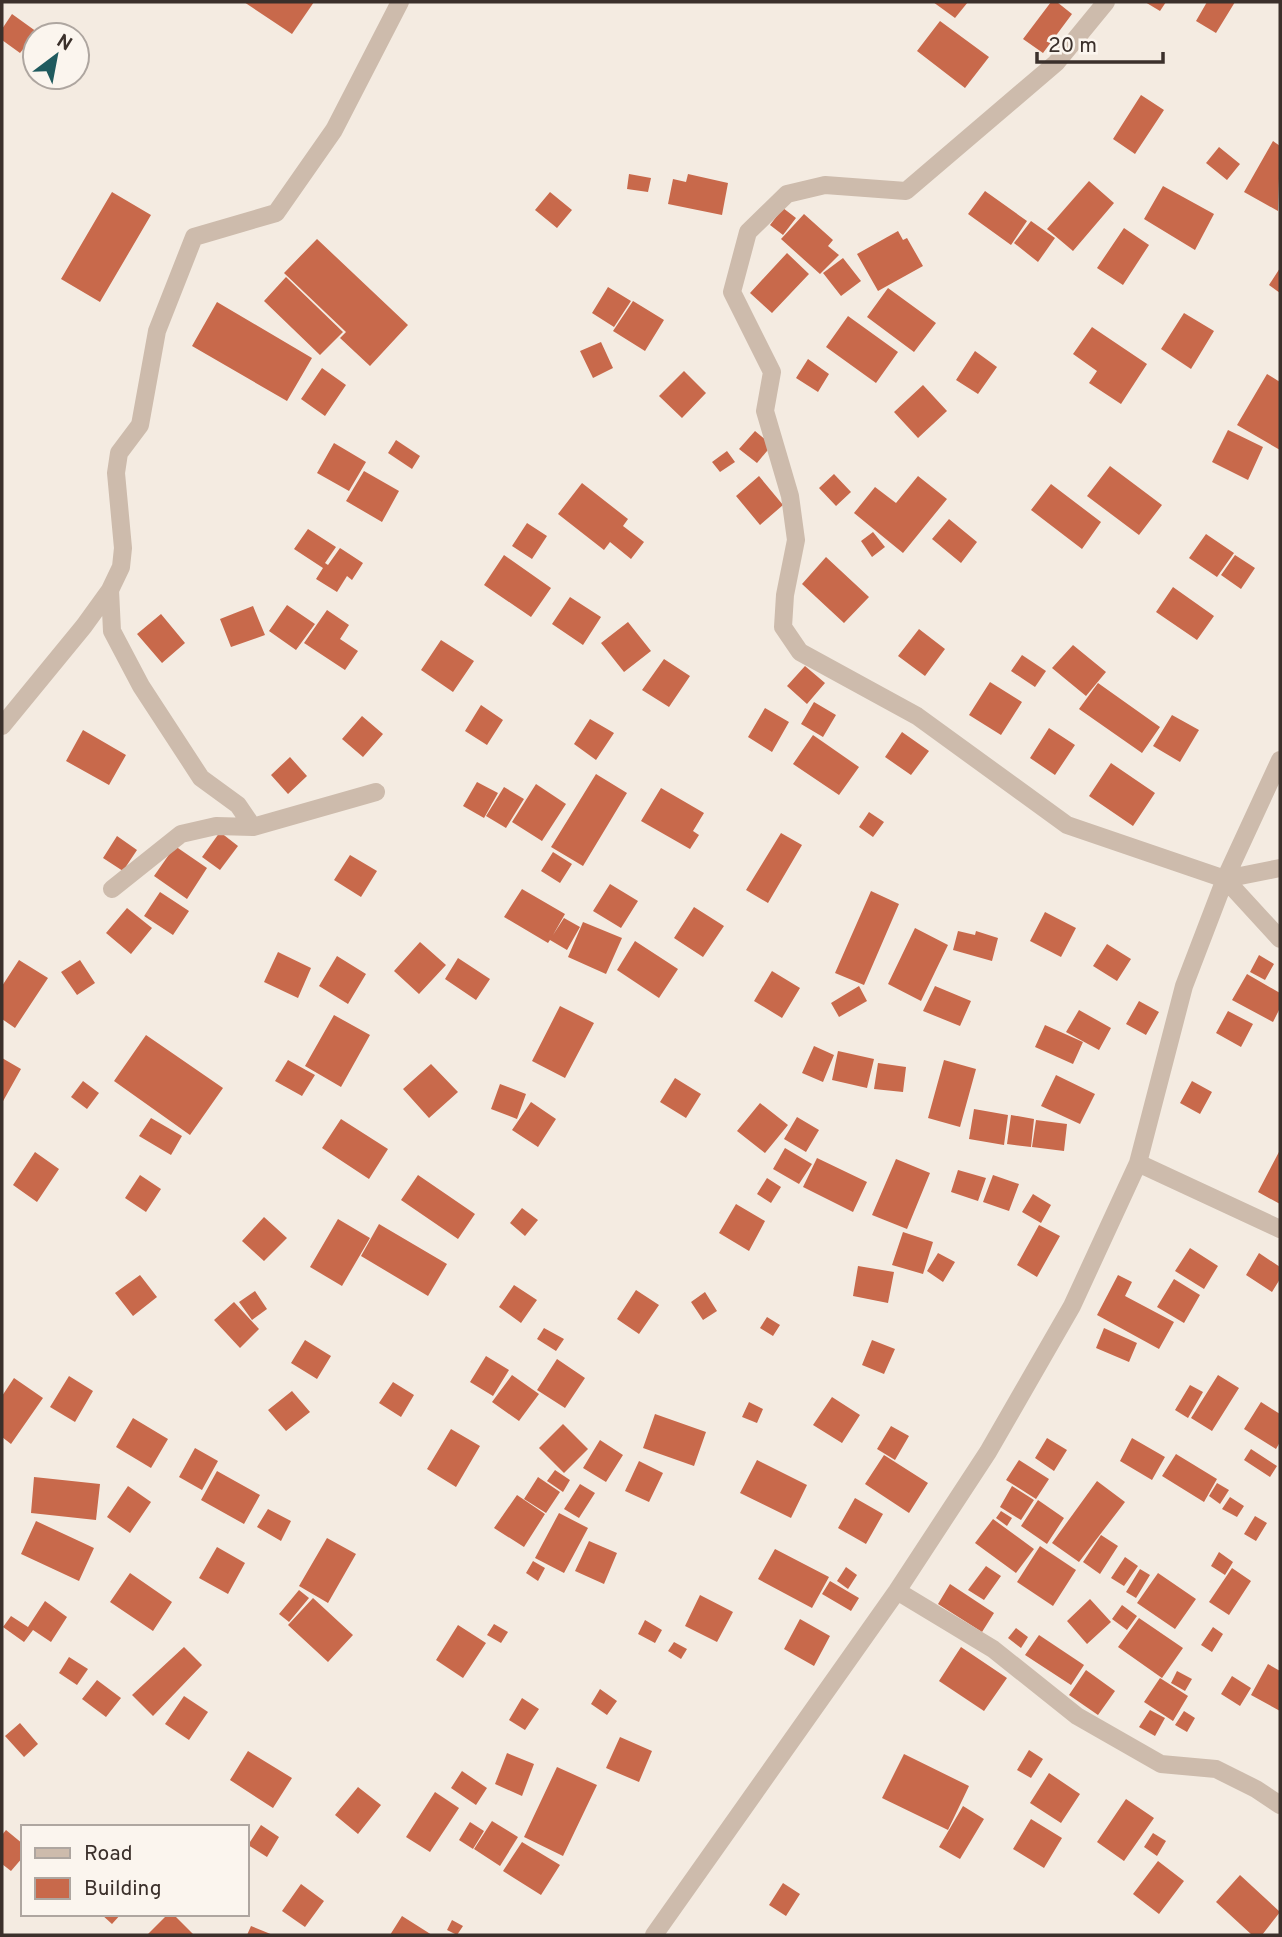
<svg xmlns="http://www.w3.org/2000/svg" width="1282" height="1937" font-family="Overpass,sans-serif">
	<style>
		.building { fill: #c8694b }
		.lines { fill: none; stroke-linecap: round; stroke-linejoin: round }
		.minor { stroke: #cdbbac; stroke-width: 18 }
	</style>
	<rect width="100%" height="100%" fill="#f4ebe1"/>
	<path class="building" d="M244,2H314L292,34Z
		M933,2H968L955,18Z
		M1051,2H1057L1072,14L1043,53L1023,39Z
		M1145,2H1166L1160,11Z
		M1207,2H1235L1216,33L1196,21Z
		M12,14L37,32L20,53L2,40V29Z
		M940,21L989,57L965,88L917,51Z
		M1141,95L1164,110L1135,154L1113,139Z
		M1273,141L1280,146L1278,211L1244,192Z
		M1219,147L1240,164L1227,180L1206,163Z
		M629,174L651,178L648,192L627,189Z
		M688,174L728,183L722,215L668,204L673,179L686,182Z
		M1089,181L1114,203L1073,251L1047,229Z
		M1163,186L1214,214L1195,250L1144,219Z
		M985,191L1027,221L1011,245L968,214Z
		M112,192L151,215L100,302L61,279Z
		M550,192L572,210L557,228L535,210Z
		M783,208L796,218L783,235L770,225Z
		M804,214L833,240L828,246L839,255L820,274L781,239Z
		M1031,221L1055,238L1038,262L1014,243Z
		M1124,228L1149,245L1123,285L1097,268Z
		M898,231L903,240L907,238L923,266L878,291L857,254Z
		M317,239L408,325L370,366L340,338L346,332L284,273Z
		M787,253L809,274L772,313L750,293Z
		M843,258L861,281L841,296L823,273Z
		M1280,268V293L1269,285Z
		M286,277L343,332L320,355L264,301Z
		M608,287L631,301L614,327L592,313Z
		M888,288L936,323L914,352L867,317Z
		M633,301L664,320L645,351L613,331Z
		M217,302L312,358L287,401L192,346Z
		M1184,313L1214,331L1191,369L1161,349Z
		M848,316L898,352L876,383L826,347Z
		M1092,327L1147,364L1121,404L1089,383L1097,371L1073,354Z
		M601,342L613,368L593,378L580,351Z
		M975,351L997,367L978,394L956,380Z
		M808,359L829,374L818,392L796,378Z
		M322,368L346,385L325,416L301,399Z
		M684,371L706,393L682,418L659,396Z
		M1267,374L1280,382V450L1237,425Z
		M923,385L947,411L918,438L894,412Z
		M1228,430L1263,447L1248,480L1212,462Z
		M755,431L772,445L757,463L739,449Z
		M396,440L420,456L412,469L388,453Z
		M334,443L366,462L349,491L317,473Z
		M727,451L735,462L720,472L712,462Z
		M1110,466L1162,505L1139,535L1087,496Z
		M364,471L399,491L382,522L346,501Z
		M834,474L851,492L836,506L819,488Z
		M759,476L783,505L760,525L736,496Z
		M918,476L947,499L903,553L854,513L875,487L896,503Z
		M582,483L628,519L623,526L644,542L631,559L610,542L604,550L558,514Z
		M1051,484L1101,522L1082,549L1031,510Z
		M949,519L977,542L961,563L932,539Z
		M527,523L547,536L532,559L512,546Z
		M308,529L336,547L325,563L328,565L340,548L363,563L352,580L347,576L337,592L316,579L323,568L294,549Z
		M873,532L885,547L872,557L861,541Z
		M1206,534L1234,553L1217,577L1189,558Z
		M504,555L551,588L531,617L484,585Z
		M1235,555L1255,568L1241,589L1221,575Z
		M826,557L869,597L844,623L802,584Z
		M1173,587L1214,616L1197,640L1156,612Z
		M570,597L601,617L583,645L552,624Z
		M287,605L315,624L296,650L269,631Z
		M253,606L265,635L231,647L220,619Z
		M327,610L349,625L340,639L358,651L345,670L304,643Z
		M161,614L185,643L162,663L137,634Z
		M628,622L651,651L624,672L601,643Z
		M919,629L945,649L925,676L898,656Z
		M441,640L474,661L453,692L421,670Z
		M1073,645L1106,672L1086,696L1052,668Z
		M1022,655L1046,671L1035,687L1011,671Z
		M664,659L690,676L669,707L642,690Z
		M805,666L825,683L807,704L787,686Z
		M990,682L1022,702L1001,735L969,715Z
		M1098,683L1160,727L1142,753L1079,709Z
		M814,702L836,715L823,737L801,724Z
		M481,705L503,720L487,745L465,731Z
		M765,708L789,722L772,752L748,737Z
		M1172,715L1199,730L1180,762L1153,746Z
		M362,716L383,734L363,757L342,739Z
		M590,719L614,733L596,760L574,744Z
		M1049,728L1075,745L1055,775L1030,758Z
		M83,730L126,755L109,785L66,761Z
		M902,732L929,751L911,775L885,757Z
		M813,735L859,767L839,795L793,764Z
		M290,757L307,776L288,794L271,775Z
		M1111,763L1155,793L1133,826L1089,796Z
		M596,774L627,793L583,866L551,847Z
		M477,782L498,793L484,818L463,806Z
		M536,784L566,804L542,841L512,822Z
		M504,787L524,799L506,828L486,816Z
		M661,788L704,813L693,831L699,835L690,849L641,821Z
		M869,812L884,822L873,837L859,827Z
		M220,832L238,846L220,870L202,857Z
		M781,833L802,845L768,903L746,890Z
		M117,836L137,850L123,871L103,858Z
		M175,846L207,868L187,899L154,876Z
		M553,852L572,864L560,883L541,871Z
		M350,855L377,871L361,897L334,880Z
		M610,884L638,901L621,928L593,911Z
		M522,889L565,914L553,935L564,918L580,927L567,950L550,940L548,943L504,917Z
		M871,891L899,904L864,985L835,973Z
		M160,892L189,911L173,935L144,916Z
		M694,907L724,926L703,957L674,938Z
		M127,908L152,928L131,954L106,933Z
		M1045,912L1076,928L1061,957L1030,941Z
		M583,922L622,938L606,974L568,957Z
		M915,928L948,945L921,1001L888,984Z
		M958,931L975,935L976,931L998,938L992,961L953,950Z
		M635,941L678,969L659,998L617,970Z
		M420,942L446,965L419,994L394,971Z
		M1107,944L1131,959L1117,981L1093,966Z
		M278,952L311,968L298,998L264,982Z
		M1259,955L1274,964L1265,980L1250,972Z
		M337,956L366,974L348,1004L319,986Z
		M458,958L490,979L476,1000L445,979Z
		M19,960L48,978L15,1028L2,1019V986Z
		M80,960L95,983L77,995L61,972Z
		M772,971L800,988L782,1018L754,1001Z
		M1247,974L1280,993V1008L1273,1022L1232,1000Z
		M859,986L867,1001L839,1017L831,1003Z
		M935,986L971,1001L960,1026L923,1011Z
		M1139,1001L1159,1012L1146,1035L1126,1024Z
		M560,1006L594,1023L565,1078L532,1061Z
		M1079,1010L1111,1028L1099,1050L1066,1032Z
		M1228,1011L1253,1024L1241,1047L1216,1033Z
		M334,1015L370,1035L341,1087L305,1066Z
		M1045,1025L1083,1042L1073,1064L1035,1047Z
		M146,1035L223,1088L190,1135L114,1081Z
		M814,1046L834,1055L823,1082L802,1073Z
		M838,1051L874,1059L867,1088L832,1080Z
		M2,1058L21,1069L2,1103Z
		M288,1060L315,1075L302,1096L275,1081Z
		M944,1060L976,1069L960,1127L928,1118Z
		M878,1063L906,1067L903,1092L874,1089Z
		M431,1064L458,1092L429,1118L403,1089Z
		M1056,1075L1095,1094L1080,1124L1041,1106Z
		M675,1078L701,1094L686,1118L660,1102Z
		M83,1081L99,1093L87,1109L71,1097Z
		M1192,1081L1212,1092L1200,1114L1180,1103Z
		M500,1084L526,1094L517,1119L491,1109Z
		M531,1102L556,1119L538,1147L512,1130Z
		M760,1103L788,1125L765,1153L737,1131Z
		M974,1109L1008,1115L1004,1145L969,1139Z
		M1011,1115L1034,1119L1031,1147L1007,1144Z
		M797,1117L819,1130L806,1152L784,1139Z
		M151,1118L182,1136L171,1155L139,1136Z
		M341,1119L388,1149L369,1179L322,1148Z
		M1036,1120L1067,1124L1064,1151L1032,1147Z
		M785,1148L812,1164L799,1184L773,1169Z
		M1280,1150V1204L1258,1192Z
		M35,1152L59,1169L37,1202L13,1185Z
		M817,1158L867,1182L853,1212L803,1187Z
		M896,1159L930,1173L907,1229L872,1215Z
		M958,1170L986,1178L978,1201L951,1192Z
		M140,1175L161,1189L146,1212L125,1198Z
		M418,1175L475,1214L458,1239L401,1200Z
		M993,1175L1019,1184L1009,1211L983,1202Z
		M767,1178L781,1187L771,1203L757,1194Z
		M1033,1194L1051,1205L1041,1223L1022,1212Z
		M736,1204L765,1221L749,1251L719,1233Z
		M522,1208L538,1220L525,1236L510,1223Z
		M264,1217L287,1238L264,1261L242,1241Z
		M338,1219L370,1238L342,1286L310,1267Z
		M379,1224L447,1264L428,1296L361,1256Z
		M1039,1225L1060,1236L1037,1277L1017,1265Z
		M903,1232L933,1242L923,1274L892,1265Z
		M1190,1248L1218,1266L1204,1289L1175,1271Z
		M938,1253L955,1262L943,1282L927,1271Z
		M1259,1253L1280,1267V1279L1272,1292L1246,1275Z
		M858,1266L894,1272L888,1303L853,1296Z
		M140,1275L157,1297L133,1316L115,1293Z
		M1118,1275L1132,1282L1125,1296L1174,1322L1159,1349L1097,1315Z
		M1174,1279L1200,1295L1184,1323L1157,1307Z
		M514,1285L537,1300L521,1323L499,1307Z
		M636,1290L659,1305L639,1334L617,1319Z
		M255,1291L267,1309L252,1320L239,1302Z
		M705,1292L717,1311L703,1320L691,1302Z
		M234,1302L259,1329L240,1348L214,1320Z
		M767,1317L780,1325L773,1336L760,1328Z
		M544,1328L564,1339L556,1351L537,1339Z
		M1104,1328L1137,1343L1129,1362L1096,1348Z
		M305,1340L331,1356L317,1379L291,1363Z
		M872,1340L895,1349L884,1374L862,1365Z
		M486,1356L509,1370L493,1396L470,1382Z
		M557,1359L585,1378L565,1408L537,1390Z
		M512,1375L539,1394L519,1421L492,1402Z
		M1218,1375L1239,1388L1212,1431L1191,1418Z
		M69,1376L93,1391L75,1422L50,1407Z
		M14,1378L43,1398L11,1444L2,1437V1396Z
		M393,1382L414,1395L401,1417L379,1403Z
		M1190,1385L1203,1392L1188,1418L1175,1410Z
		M292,1391L310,1412L286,1431L268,1410Z
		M832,1397L860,1415L842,1443L813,1425Z
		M749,1402L763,1409L757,1423L742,1417Z
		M1261,1402L1280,1414V1442L1276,1449L1244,1429Z
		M655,1414L706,1432L694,1466L643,1448Z
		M133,1418L168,1439L151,1468L116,1447Z
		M563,1424L588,1449L564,1473L539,1448Z
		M891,1426L909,1436L895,1460L877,1449Z
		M451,1429L480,1446L456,1487L427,1469Z
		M1047,1438L1067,1450L1054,1471L1035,1458Z
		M1132,1438L1165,1457L1152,1480L1120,1461Z
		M600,1440L623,1455L606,1482L583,1468Z
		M195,1448L218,1461L202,1490L179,1477Z
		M1251,1449L1277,1466L1270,1477L1244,1460Z
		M1176,1454L1217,1479L1204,1502L1162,1476Z
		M884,1455L928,1483L909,1513L865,1484Z
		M757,1460L807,1485L791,1518L740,1493Z
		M1019,1460L1049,1479L1036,1499L1006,1480Z
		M639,1461L663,1473L649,1502L625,1491Z
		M555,1470L570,1480L563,1492L547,1481Z
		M217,1471L260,1495L244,1524L201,1500Z
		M34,1477L100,1484L96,1520L31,1513Z
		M538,1477L560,1492L546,1513L524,1499Z
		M1097,1481L1125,1502L1079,1562L1052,1543Z
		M1217,1483L1229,1490L1220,1504L1209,1496Z
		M580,1484L595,1493L579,1518L564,1509Z
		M128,1486L151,1502L130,1533L107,1517Z
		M1012,1486L1034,1500L1021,1520L1000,1507Z
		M517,1495L545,1514L524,1547L494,1528Z
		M1230,1497L1244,1506L1237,1517L1222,1509Z
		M855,1498L883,1514L866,1544L838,1528Z
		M1038,1500L1064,1518L1047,1544L1021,1526Z
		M268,1509L291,1521L281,1541L257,1527Z
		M1001,1511L1012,1518L1007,1526L996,1518Z
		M559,1513L588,1528L564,1573L535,1558Z
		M1255,1516L1267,1523L1256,1541L1244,1534Z
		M993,1519L1034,1549L1016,1573L975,1543Z
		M36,1521L94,1548L79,1581L21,1554Z
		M1101,1535L1118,1546L1100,1574L1083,1562Z
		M327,1538L356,1554L328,1603L299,1586Z
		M589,1541L617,1553L604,1584L575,1571Z
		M1040,1546L1076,1570L1053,1606L1017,1582Z
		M217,1547L245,1563L228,1594L199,1578Z
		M775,1549L829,1577L812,1608L758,1579Z
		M1219,1552L1233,1562L1225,1575L1211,1566Z
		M1125,1557L1138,1566L1124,1586L1111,1578Z
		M533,1561L545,1568L538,1581L526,1573Z
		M986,1566L1001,1576L984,1600L968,1590Z
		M846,1567L857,1575L848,1589L837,1581Z
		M1232,1568L1251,1581L1229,1615L1209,1602Z
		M1140,1569L1150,1575L1136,1598L1126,1592Z
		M130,1573L172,1602L153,1631L110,1602Z
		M1158,1573L1196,1599L1175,1629L1137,1603Z
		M830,1581L859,1598L851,1611L822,1594Z
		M950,1584L994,1613L982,1632L938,1604Z
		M299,1590L309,1598L289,1622L279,1614Z
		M700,1595L733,1612L717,1642L685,1626Z
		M313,1598L353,1635L328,1662L288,1625Z
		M1090,1599L1111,1622L1087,1644L1067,1621Z
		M45,1601L67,1617L51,1642L33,1630L24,1642L3,1627L11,1616L28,1627Z
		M1122,1605L1137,1616L1127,1630L1112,1619Z
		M1139,1618L1183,1648L1162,1678L1118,1647Z
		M800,1619L830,1636L814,1666L784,1649Z
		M645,1620L662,1630L655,1643L638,1634Z
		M494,1624L508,1632L501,1643L487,1635Z
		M458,1625L486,1643L463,1678L436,1660Z
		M1213,1627L1223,1634L1212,1652L1201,1645Z
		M1016,1628L1028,1637L1021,1648L1008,1638Z
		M1039,1635L1084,1665L1071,1685L1025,1655Z
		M674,1642L687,1649L681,1659L668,1651Z
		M184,1647L202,1665L153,1716L132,1695Z
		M961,1647L1007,1678L984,1711L939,1681Z
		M69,1657L88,1669L77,1685L59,1673Z
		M1268,1664L1280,1671V1711L1251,1695Z
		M1086,1670L1115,1691L1098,1715L1069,1695Z
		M1177,1671L1192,1679L1185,1691L1171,1683Z
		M1232,1676L1251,1688L1240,1706L1221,1694Z
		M1160,1678L1188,1696L1173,1721L1144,1702Z
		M97,1680L121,1698L106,1717L82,1699Z
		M600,1689L617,1701L607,1715L591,1704Z
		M184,1696L208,1712L189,1740L165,1724Z
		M522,1698L539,1709L525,1730L509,1720Z
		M1150,1710L1165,1718L1155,1736L1139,1727Z
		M1184,1711L1195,1718L1187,1732L1175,1725Z
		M20,1723L38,1744L24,1757L5,1736Z
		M620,1737L652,1751L639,1782L606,1768Z
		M1029,1750L1043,1759L1031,1778L1017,1770Z
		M248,1751L292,1778L273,1808L230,1780Z
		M507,1753L534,1764L522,1796L495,1784Z
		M904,1754L969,1786L948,1830L882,1798Z
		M557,1767L597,1785L563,1856L524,1837Z
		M462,1771L487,1788L476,1805L451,1788Z
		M1049,1773L1080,1794L1061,1823L1030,1803Z
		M358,1787L381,1805L358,1834L335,1815Z
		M435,1792L459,1808L430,1852L406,1837Z
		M1126,1799L1154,1818L1124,1861L1097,1842Z
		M963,1806L984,1819L960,1859L939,1847Z
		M1031,1819L1062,1838L1044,1868L1013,1849Z
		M492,1821L518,1837L500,1866L474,1849Z
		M470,1822L484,1831L473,1849L459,1840Z
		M261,1825L279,1837L267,1857L248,1845Z
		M6,1830L23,1844V1857L11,1871L2,1864V1835Z
		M1153,1833L1166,1841L1157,1856L1144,1847Z
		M522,1842L560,1865L541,1895L503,1871Z
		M1158,1861L1184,1881L1159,1914L1133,1894Z
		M1240,1875L1280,1912L1262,1935H1252L1216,1902Z
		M783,1883L800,1894L786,1916L769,1905Z
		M301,1884L324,1901L305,1927L282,1911Z
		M101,1914H121L112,1924Z
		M168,1914H173L194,1935H147Z
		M402,1916L432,1935H390Z
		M452,1920L463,1926L457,1935L447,1930Z
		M251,1926L273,1935H247Z"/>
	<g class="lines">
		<path class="minor" d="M1106,2L1056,63L906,191L825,185L787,194L748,232L732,292L772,372L765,411L790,496L796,540L785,595L783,627L800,652L917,716L1067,825L1225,879L1280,939
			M110,590L112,631L141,686L201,778L238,805L253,827
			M2,726L84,626L110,590L121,567L123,548L116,473L119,453L140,425L157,331L194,237L276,213L334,130L400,2
			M1225,879L1280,868
			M112,889L181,834L216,826L253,827L376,792
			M1138,1163L1280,1229
			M897,1591L993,1649L1077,1716L1161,1764L1216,1769L1256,1789L1280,1805
			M654,1935L897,1591L988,1452L1072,1306L1138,1163L1184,986L1225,879L1280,760"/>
	</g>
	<rect width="1282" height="1937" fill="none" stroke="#3b302b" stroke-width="7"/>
	<rect x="21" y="1825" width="228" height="91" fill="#fbf5ee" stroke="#aea6a0" stroke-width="2"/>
	<rect x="35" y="1848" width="35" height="10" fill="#cdbbac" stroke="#aea6a0" stroke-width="2"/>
	<text x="84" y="1860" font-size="21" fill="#3b302b">Road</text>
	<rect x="35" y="1878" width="35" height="21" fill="#c8694b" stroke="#aea6a0" stroke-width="2"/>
	<text x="84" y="1895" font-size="21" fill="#3b302b">Building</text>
	<g transform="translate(56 56) rotate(32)"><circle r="33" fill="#fbf5ee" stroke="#aea6a0" stroke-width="2"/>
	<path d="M0-5L12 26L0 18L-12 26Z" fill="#1f5a5e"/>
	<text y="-10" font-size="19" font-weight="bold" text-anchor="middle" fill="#3b302b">N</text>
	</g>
	<path d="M1037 52v10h126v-10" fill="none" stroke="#3b302b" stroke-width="3.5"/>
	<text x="1048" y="52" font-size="21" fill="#3b302b" stroke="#fbf5ee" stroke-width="5" paint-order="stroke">20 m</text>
</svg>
